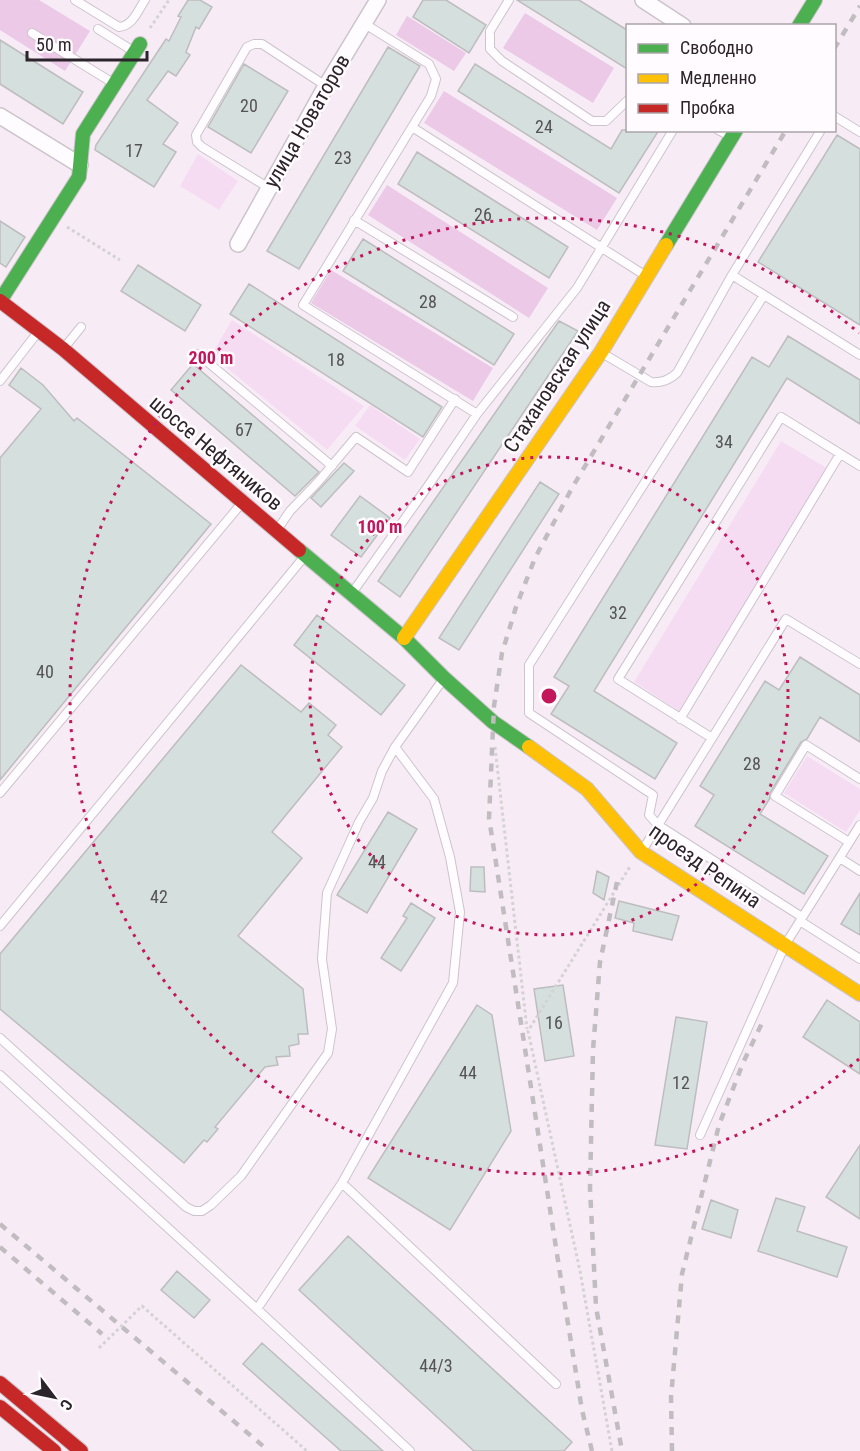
<svg xmlns="http://www.w3.org/2000/svg" width="860" height="1451" font-family="'Roboto Condensed',sans-serif">
	<style>
		.green { fill: #f6dcf3 }
		.forest { fill: #ebc9e7 }
		.building { fill: #d5dfdd; stroke: #bdbdbe; stroke-width: 1.5 }
		.lines { fill: none; stroke-linecap: round; stroke-linejoin: round }
		.lane-casing { stroke: #ccc4cb; stroke-width: 10 }
		.street-casing { stroke: #ccc4cb; stroke-width: 18 }
		.fast-casing { stroke: #ccc4cb; stroke-width: 16 }
		.slow-casing { stroke: #ccc4cb; stroke-width: 16 }
		.jam-casing { stroke: #ccc4cb; stroke-width: 16 }
		.path { stroke: #d4d2d4; stroke-width: 3; stroke-dasharray: 3 3; stroke-linecap: butt }
		.lane { stroke: #fefcfe; stroke-width: 8 }
		.street { stroke: #fefcfe; stroke-width: 15 }
		.fast { stroke: #4caf50; stroke-width: 14 }
		.slow { stroke: #ffc107; stroke-width: 14 }
		.jam { stroke: #c62828; stroke-width: 14 }
		.rail { stroke: #c0bcbf; stroke-width: 4.5; stroke-dasharray: 8 8; stroke-linecap: butt }
		.ring { fill: none; stroke: #c2185b; stroke-width: 3; stroke-dasharray: 3 6 }
		.labels { text-anchor: middle; stroke-width: 5; stroke-linejoin: round; paint-order: stroke }
		.number-label { font-size: 18px; fill: #565357 }
		.street-label { font-size: 21px; fill: #2b242a; stroke: #fffbfe }
		.centre { fill: #c2185b; stroke: #fffbfe; stroke-width: 3 }
		.ring-label { font-size: 18px; text-anchor: middle; font-weight: bold; fill: #c2185b; stroke: #fffbfe; stroke-width: 5; stroke-linejoin: round; paint-order: stroke }
	</style>
	<rect width="100%" height="100%" fill="#f7ecf6"/>
	<path class="green" d="M198,154L238,181L219,210L180,186Z
		M232,320L364,406L327,450L211,355Z
		M370,405L420,439L405,460L355,426Z
		M781,441L827,468L679,711L634,682Z
		M807,756L860,789V810L846,832L784,793Z"/>
	<path class="forest" d="M0,0H39L90,31L65,71L0,30Z
		M525,13L614,68L593,103L503,48Z
		M407,16L466,53L454,71L396,35Z
		M444,91L617,198L597,230L424,123Z
		M387,185L548,288L529,318L368,215Z
		M331,270L493,368L473,401L311,303Z"/>
	<path class="building" d="M188,0H200L212,7L199,29L196,27L186,52L190,55L176,76L168,71L147,100L178,123L163,144L176,152L154,187L95,150L96,145L166,39L169,41L181,17L178,16Z
		M423,0H446L486,25L469,53L413,17Z
		M517,0H579L627,30V69Z
		M0,40L83,92L63,124L0,84Z
		M388,47L420,66L299,269L267,251Z
		M244,64L288,91L251,153L208,127Z
		M475,64L611,149L622,130H659L619,193L458,91Z
		M837,135L860,149V325L758,262Z
		M417,152L568,247L549,278L398,184Z
		M0,221L25,237L6,267L0,263Z
		M363,239L514,334L494,365L343,271Z
		M138,265L201,305L185,331L121,291Z
		M249,284L442,407L423,437L230,314Z
		M559,321L578,331L400,597L378,581Z
		M788,336L860,380V424L787,378L594,691L677,743L655,779L551,714L569,686L554,677L752,357L769,367Z
		M193,364L319,472L295,496L171,390Z
		M21,368L43,385L74,421L77,418L211,524L0,780V458L41,409L9,385Z
		M344,463L354,471L321,507L311,498Z
		M540,482L559,494L459,650L439,638Z
		M360,496L390,518L361,557L331,535Z
		M317,615L405,685L381,715L294,645Z
		M800,657L860,695V742L820,717L807,739L801,742L770,793V798L760,814L828,856L804,894L695,826L714,795L700,786L765,681L779,690Z
		M241,665L301,712L309,703L336,725L328,735L342,747L272,832L302,858L238,936L303,989L308,1034H298L299,1044L289,1046L290,1056L276,1057L278,1065L265,1067L215,1127L218,1129L207,1142L204,1140L184,1163L0,1009V954Z
		M388,812L417,829L367,913L337,895Z
		M471,867H484L485,892L470,891Z
		M597,871L609,877L604,900L593,893Z
		M860,893V935L841,924Z
		M619,901L679,916L672,940L633,931L634,923L615,918Z
		M411,903L435,918L401,971L381,958L407,918L403,916Z
		M563,985L574,1056L545,1061L534,989Z
		M827,1000L860,1022V1074L803,1037Z
		M477,1005L492,1015L511,1131L450,1230L368,1178Z
		M676,1017L707,1022L687,1149L655,1145Z
		M860,1145V1219L826,1197Z
		M776,1198L805,1207L797,1231L847,1247L837,1277L758,1251Z
		M711,1200L738,1210L731,1238L702,1229Z
		M348,1236L572,1442L564,1451H474L299,1290Z
		M177,1271L210,1300L194,1318L161,1290Z
		M262,1343L383,1451H341L243,1364Z"/>
	<g class="lines">
		<g class="lane-casing">
			<path id="lane" d="M75,0L119,27C133,26 138,10 145,0
				M509,0L490,31V49L502,61L592,121H606L628,100
				M365,24L429,64L436,79L431,96L303,305L477,414
				M98,29L133,51
				M32,33L113,83
				M834,116L860,132
				M412,127L646,276
				M718,130L730,136
				M821,130L732,275L860,355
				M269,188L202,147L197,142L196,135L247,47L254,44H262L326,86
				M354,220L513,317
				M764,295L529,665V713L653,795L649,815L658,825L802,917
				M64,348L81,327
				M602,353L651,382C662,383 669,380 677,373L732,275
				M198,354L332,466
				M0,381L38,332
				M277,530L290,511L318,482L356,437L408,472L455,399
				M352,593L428,486L477,414L577,288L673,130
				M680,719L840,454
				M712,738L618,679L781,417L860,466
				M0,793L241,504
				M849,842L775,796L806,745L860,779
				M642,851L786,619L860,664
				M840,858L860,871
				M800,921L860,959
				M0,926L304,557
				M0,1038L186,1207L194,1211H202L211,1205L241,1176L328,1053L332,1029L322,959L327,893L359,822L373,798L382,771L395,747L442,681
				M0,1075L257,1309L342,1183L453,983L460,912L450,857L434,799L395,747
				M700,1135L785,945L860,825
				M342,1183L556,1384
				M257,1309L410,1451"/>
		</g>
		<g class="street-casing">
			<path id="street" d="M643,0L683,26
				M0,116L80,165
				M238,244L326,86L378,0"/>
		</g>
		<g class="fast-casing">
			<path id="fast" d="M799,26L815,0
				M666,245L736,130
				M0,301L79,177L83,134L140,44
				M299,550L404,638L444,678L493,722L529,747"/>
		</g>
		<g class="slow-casing">
			<path id="slow" d="M404,638L601,352L666,245
				M529,747L587,789L641,852L860,994"/>
		</g>
		<g class="jam-casing">
			<path id="jam" d="M0,301L63,349L299,550
				M0,1383L81,1451
				M0,1407L54,1451"/>
		</g>
		<path class="path" d="M150,28L169,0
			M67,227L120,260
			M495,747L527,1029
			M99,1348L142,1306L307,1451
			M612,1451L580,1271L528,1031L631,865"/>
		<use href="#lane" class="lane"/>
		<use href="#street" class="street"/>
		<use href="#fast" class="fast"/>
		<use href="#slow" class="slow"/>
		<use href="#jam" class="jam"/>
		<path class="rail" d="M834,49L860,6
			M617,882L600,962L593,1050L590,1188L596,1307L622,1451
			M0,1224L269,1451
			M0,1247L102,1334
			M592,1451L582,1410L564,1299L489,818L494,706L502,653L516,607L535,558L572,488L786,130
			M672,1451L671,1397L682,1274L719,1125L743,1063L763,1021"/>
	</g>
	<g class="ring">
		<circle cx="549" cy="696" r="239"/>
		<path d="M859 1059A478 478 0 1 1 859 333"/>
	</g>
	<g class="labels">
		<g class="number-label">
			<text x="249" y="112">20</text>
			<text x="544" y="133">24</text>
			<text x="134" y="157">17</text>
			<text x="343" y="164">23</text>
			<text x="483" y="221">26</text>
			<text x="428" y="308">28</text>
			<text x="336" y="366">18</text>
			<text x="244" y="436">67</text>
			<text x="724" y="448">34</text>
			<text x="618" y="619">32</text>
			<text x="45" y="678">40</text>
			<text x="752" y="770">28</text>
			<text x="377" y="868">44</text>
			<text x="159" y="903">42</text>
			<text x="554" y="1029">16</text>
			<text x="468" y="1079">44</text>
			<text x="681" y="1089">12</text>
			<text x="436" y="1372">44/3</text>
		</g>
		<g class="street-label">
			<text transform="translate(307 121) rotate(-60)" y="7">улица Новаторов</text>
			<text transform="translate(557 376) rotate(-57)" y="7">Стахановская улица</text>
			<text transform="translate(216 453) rotate(40)" y="7">шоссе Нефтяников</text>
			<text transform="translate(705 866) rotate(35)" y="7">проезд Репина</text>
		</g>
	</g>
	<circle cx="549" cy="696" r="9" class="centre"/>
	<g class="ring-label">
		<text x="211" y="364">200 m</text>
		<text x="380" y="533">100 m</text>
	</g>
	<rect x="626" y="24" width="210" height="108" fill="#fffbfe" stroke="#aaa5a9" stroke-width="1.5"/>
	<rect x="638" y="44" width="30" height="9" fill="#4caf50" stroke="#aaa5a9" stroke-width="1.5"/>
	<text x="680" y="54" font-size="18" fill="#2b242a">Свободно</text>
	<rect x="638" y="74" width="30" height="9" fill="#ffc107" stroke="#aaa5a9" stroke-width="1.5"/>
	<text x="680" y="84" font-size="18" fill="#2b242a">Медленно</text>
	<rect x="638" y="104" width="30" height="9" fill="#c62828" stroke="#aaa5a9" stroke-width="1.5"/>
	<text x="680" y="114" font-size="18" fill="#2b242a">Пробка</text>
	<g transform="translate(54 1397) rotate(122)" stroke="#fffbfe" stroke-width="4.5" paint-order="stroke">
	<path d="M0-4.5L10 22L0 15L-10 22Z" fill="#2b242a"/>
	<text y="-9" font-size="16" font-weight="bold" text-anchor="middle" fill="#2b242a">С</text>
	</g>
	<path d="M27 51v9h120v-9" fill="none" stroke="#2b242a" stroke-width="3"/>
	<text x="36" y="51" font-size="18" fill="#2b242a" stroke="#fffbfe" stroke-width="4.5" paint-order="stroke">50 m</text>
</svg>
